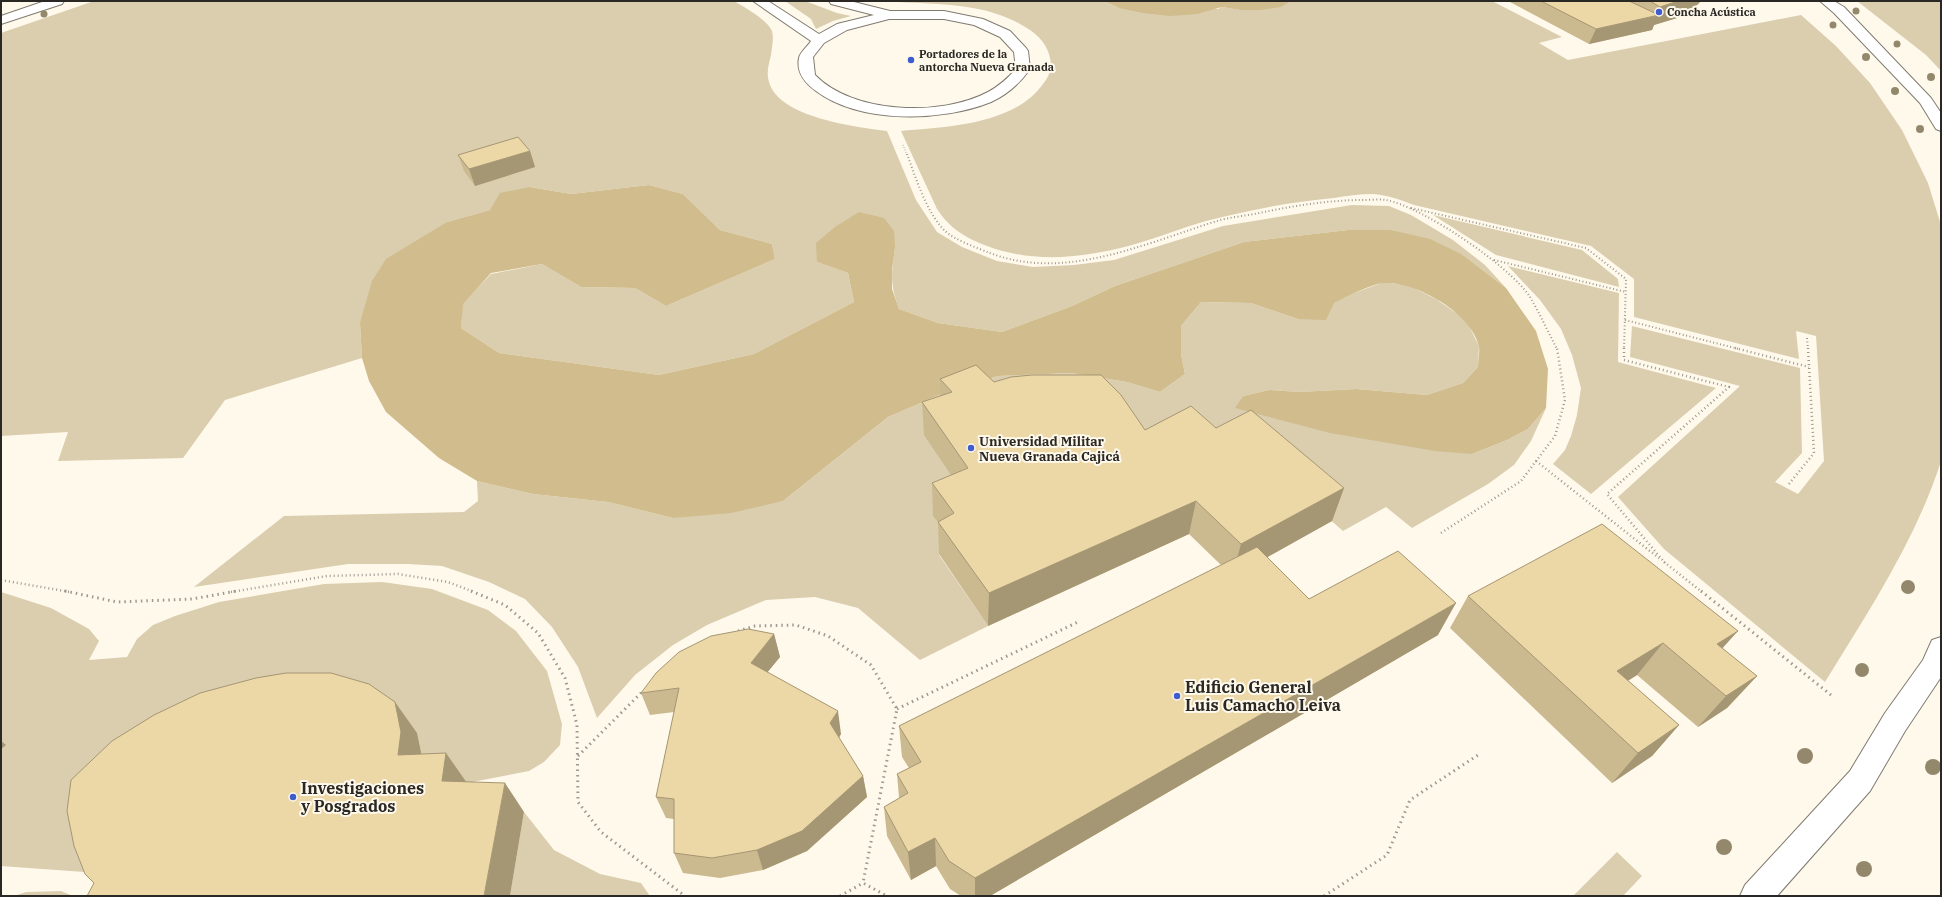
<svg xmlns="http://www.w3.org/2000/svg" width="1942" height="897" font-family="'IBM Plex Serif',serif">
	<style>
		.green { fill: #dbceaf }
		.forest { fill: #d0bc8c }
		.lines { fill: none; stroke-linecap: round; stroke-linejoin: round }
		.minor-casing { stroke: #807b70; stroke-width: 2 }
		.path-far3 { stroke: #9d9890; stroke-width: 1.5; stroke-dasharray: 0.5 2; stroke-linecap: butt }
		.path-far2 { stroke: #9d9890; stroke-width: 2; stroke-dasharray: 1 2.5; stroke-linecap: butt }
		.path-far1 { stroke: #9d9890; stroke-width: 2.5; stroke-dasharray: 1 3; stroke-linecap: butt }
		.path { stroke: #9d9890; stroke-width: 3; stroke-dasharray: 1.5 4; stroke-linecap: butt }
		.minor { fill: #fff; fill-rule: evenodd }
		.tree { fill: #93886c }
		.wall { fill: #cbb98f }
		.shaded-wall { fill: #a59674 }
		.building { fill: #ecd7a6; stroke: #a59674 }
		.poi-dot { fill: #3d5dcf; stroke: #fff9ec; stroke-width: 1.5 }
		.labels { text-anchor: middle; stroke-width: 4; stroke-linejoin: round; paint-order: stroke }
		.far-poi-label { font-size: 11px; font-weight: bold; fill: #2a2824; stroke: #fff9ec; text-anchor: start }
		.poi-label { font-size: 13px; font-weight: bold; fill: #2a2824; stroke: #fff9ec; text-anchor: start }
		.near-poi-label { font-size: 16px; font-weight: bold; fill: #2a2824; stroke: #fff9ec; text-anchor: start }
	</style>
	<rect width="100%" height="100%" fill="#fff9ec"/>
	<path class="green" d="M94,1H734C744,7 768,20 772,31C774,38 772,47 771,55C769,64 766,72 769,82C779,118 857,127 887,131L916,200L937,232L962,247L997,261L1033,267L1074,265L1114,260L1223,226L1352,205L1389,206L1411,215L1453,240L1485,265L1506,288L1463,255L1391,230H1348L1244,242L1115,286L1072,306L1002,332L938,323L899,309C890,284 891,274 895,248L817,262L848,273L854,302L754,354L659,375L499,353L461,328L462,304L491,274L542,264L581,287L635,288L666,306L775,259L772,244L720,230L683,194L649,185L571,194L530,187L490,210L447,222L360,323L362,358L225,400L183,458L58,461L68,432L1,436V33Z
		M785,1H805L837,13L851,16L833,21L816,29L811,19Z
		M880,1H1104L1119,8L1218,9L1222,7L1240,10L1291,1H1492L1562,37L1539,43L1568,60L1801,15L1836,46L1870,83L1902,130L1928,183L1941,225V461C1916,540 1868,612 1825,682L1664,549L1618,497L1740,386L1630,357L1632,326L1800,368L1802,453L1775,482L1798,494L1824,461L1816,336L1796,331L1799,359L1634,317V279L1591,246L1414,205C1401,200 1387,195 1373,194C1360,194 1346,196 1334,198C1290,202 1248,210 1206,221C1184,227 1163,236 1142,242C1092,257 1037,265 987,246C966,238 950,229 937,209L901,131C946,127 1014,125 1043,84C1047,79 1051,72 1051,65C1050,50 1043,39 1030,30C987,0 930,5 880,1Z
		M1857,1H1941V71L1926,55Z
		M1433,215L1582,250L1618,279L1619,287L1496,255Z
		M1508,266L1619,293L1618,362L1716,388L1591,494L1553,464L1565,450L1571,436L1577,415L1581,388L1572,355L1561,329L1540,300Z
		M1384,282L1410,286L1436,299L1466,320L1479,346L1478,367L1463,383L1427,395L1356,389L1299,392L1269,390L1243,396L1236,408L1472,454L1507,440L1528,429L1546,408L1531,441L1514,465L1488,484L1412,528L1386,507L1343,531L1243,443L968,501L955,545L939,555L988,626L920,660L858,608L815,597L766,600L707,625L673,645L635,675L597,718L578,667L552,627L525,599L489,582L442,566L408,564H348L194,587L284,516L464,512L478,501L477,481L533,494L608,502L673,518L783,501L888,417L946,392L998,376L1071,373L1127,382L1160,392L1185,374L1181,354V326L1201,302L1251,303L1298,319L1354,293Z
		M382,582L432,589L488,610L516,631L547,671L562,724L560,745L544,762L529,771L467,783L112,874L1,866V749L5,745L1,742V592L51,608L89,629L99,641L89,660L127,657L137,639L153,625L175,616L219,602L324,584Z
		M524,812L554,850L600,874L641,883L650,896H510Z
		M1617,852L1642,876L1623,896H1573Z
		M61,891L73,896H14L26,892Z"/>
	<path class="forest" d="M1104,1H1291L1281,7L1260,10H1240L1222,7L1197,14L1170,16L1143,13L1119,8Z
		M649,185L683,194L720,230L772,244L775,259L666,306L635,288L581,287L542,264L491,273L463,304L461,328L499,353L659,375L754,354L854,302L848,273L817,262L816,243L835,227L859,212L884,218L894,231L895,248L892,269V289L899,309L938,323L1002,332L1072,306L1115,286L1244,242L1348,230H1391L1430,239L1463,255L1506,288L1536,331L1548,369L1546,408L1528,429L1507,440L1472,454L1435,451L1330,433L1235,408L1243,396L1269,390L1299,392L1356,389L1427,395L1463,383L1478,367C1478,361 1480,352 1479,346C1471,313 1417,282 1385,283C1373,283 1346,297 1334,303L1326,320L1298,319L1251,303L1201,302L1181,326V354L1185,374L1160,392L1127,382L1071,373L998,376L946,392L888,417L783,501L731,513L673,518L608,502L533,494L477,481L439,458L386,412L369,381L362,358L360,323L372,281L386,259L447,222L490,210L500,193L530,187L571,194Z"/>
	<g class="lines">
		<g class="minor-casing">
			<path id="minor" d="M45,1H64L62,4L1,24V16Z
				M753,1H768L819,34L837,24L874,15L831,4L829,1H850L890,11H944L983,19L1010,31L1026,48L1028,51L1030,69C1020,83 1007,95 991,102C942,122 860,124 816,91C805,83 796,73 799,58C800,52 808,46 811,41ZM889,19H944L974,25L1000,37L1014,52L1016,69C1008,78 999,86 988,92C941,117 853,114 815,75L813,57L824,43L847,30Z
				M1820,1H1834L1844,7L1931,98L1941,113V131L1936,129L1920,103L1834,13Z
				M1941,637V677L1905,731L1870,791L1777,896H1740L1745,885L1850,771L1885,713L1923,660L1932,640Z"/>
		</g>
		<path class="path-far3" d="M903,145L907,155"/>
		<path class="path-far2" d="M907,154C916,178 926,212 945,231C955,240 977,248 990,253C1064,282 1146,243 1217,221C1230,217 1245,216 1259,213C1293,206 1328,200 1363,200C1370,200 1379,199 1386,200C1423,207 1510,266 1530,297C1540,314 1548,332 1557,349
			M1411,208L1586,248L1626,279L1624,349
			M1494,260L1626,292
			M1625,320L1739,349
			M1807,338L1808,349"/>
		<path class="path-far1" d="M1624,348V360L1729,387L1607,494L1665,563
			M1735,348L1809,367
			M1536,461L1660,559
			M1789,484L1814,453L1808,348
			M1441,533L1521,481L1555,436L1565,400L1557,348
			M1664,562L1702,592
			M1,580L70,592
			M231,592L327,576L398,574L448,582L474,592"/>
		<path class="path" d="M65,591L117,602L192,599L237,591
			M471,591L505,605L538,633L565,678L577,725L578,802L601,832L685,896
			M1701,591L1831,695
			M738,631L755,626L796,625L828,636L871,665L897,709L863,883L887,896
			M897,709L1080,621
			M578,756L642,692
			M840,896L863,883
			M1324,896L1387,855L1410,800L1478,755"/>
		<use href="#minor" class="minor"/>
	</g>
	<g class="tree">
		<circle cx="1856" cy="11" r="3.5"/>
		<circle cx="44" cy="14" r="3.5"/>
		<circle cx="1833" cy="25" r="3.5"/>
		<circle cx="1897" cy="44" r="3.5"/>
		<circle cx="1866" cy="57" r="4"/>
		<circle cx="1931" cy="77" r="4"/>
		<circle cx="1895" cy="91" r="4"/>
		<circle cx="1920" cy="129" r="4"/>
		<circle cx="1908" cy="587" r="7"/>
		<circle cx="1862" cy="670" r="7"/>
		<circle cx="1805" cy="756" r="8"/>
		<circle cx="1933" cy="767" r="8"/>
		<circle cx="1724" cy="847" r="8"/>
		<circle cx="1864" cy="869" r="8"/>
	</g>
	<path class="wall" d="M1510,1H1701L1687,15L1654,25L1652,30L1589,44L1510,2Z
		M530,151L535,167L475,186L464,171L458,155Z
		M940,379L994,382L1145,430L1216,428L1344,488L1332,521L1267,557L1309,599L1438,635L990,896H961L950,889L936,866L911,880L887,836L884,807L899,798L897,774L909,768L902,757L899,726L1221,565L1189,534L988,626L939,554L938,522L933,516L932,483L951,475L924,435L922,402L940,396Z
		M1468,596L1722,648L1757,676L1727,708L1698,727L1637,675L1628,681L1679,725L1652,756L1612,783L1450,628Z
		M774,634L780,657L767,672L841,734L839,738L863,776L867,797L807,851L763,870L720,878L683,873L674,853V819L666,818L656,797L674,712L650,715L641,693Z"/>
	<path class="shaded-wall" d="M1678,1H1701L1687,15L1654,25L1652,30L1589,44L1596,29L1656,16L1660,7Z
		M530,151L535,167L475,186L469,169Z
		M1344,488L1332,521L1232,577L1241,544Z
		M1196,501L1189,534L988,626L989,593Z
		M1456,603L1438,635L990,896H975V878Z
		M1738,631L1710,662L1717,644Z
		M774,634L780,657L757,685L751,663Z
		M1663,643L1637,675L1593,702L1617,671Z
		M1757,676L1727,708L1698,727L1726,696Z
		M395,702L417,733L423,762L398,755Z
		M838,711L841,734L834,745L830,723Z
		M1679,725L1652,756L1612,783L1638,753Z
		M1,741L6,745L1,749Z
		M446,753L467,783L442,781Z
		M863,776L867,797L807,851L763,870L757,850Z
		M505,783L524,812L510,896H484Z
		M935,838L936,866L911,880L908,852Z"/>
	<path class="building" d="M1541,1H1629L1659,15L1596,29Z
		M1650,1H1678L1660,7Z
		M518,137L530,151L469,169L458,155Z
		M976,365L994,382L1011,377L1032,375H1101L1121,395L1145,430L1191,406L1216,428L1251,410L1344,488L1241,544L1196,501L989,593L938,522L954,513L932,483L968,468L922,402L952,392L940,379Z
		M1602,524L1738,631L1717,644L1757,676L1726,696L1663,643L1617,671L1679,725L1638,753L1468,596Z
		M1257,547L1309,599L1398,551L1456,603L975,878L949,861L935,838L908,852L884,807L908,793L897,774L921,762L899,726Z
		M748,629L774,634L751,663L838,711L830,723L863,776L802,831L757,850L712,858L674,853V799L656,797L679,688L641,693L656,673L679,652L711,636Z
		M286,673H331L369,684L395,702L401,732L398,755L446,753L442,781L505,783L484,896H87L94,883L85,874L74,846L67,811L71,780L112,741L154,715L200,693L256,678Z"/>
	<g class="poi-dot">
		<circle cx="1659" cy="12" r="4"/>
		<circle cx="911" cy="60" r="4"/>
		<circle cx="971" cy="448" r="4"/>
		<circle cx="1177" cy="696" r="4"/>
		<circle cx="293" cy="797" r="4"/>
	</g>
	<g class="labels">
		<g class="far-poi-label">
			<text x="1667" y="16">Concha Acústica</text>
			<text x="919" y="58">Portadores de la<tspan x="919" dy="13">antorcha Nueva Granada</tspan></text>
		</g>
		<g class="poi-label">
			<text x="979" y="446">Universidad Militar<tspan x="979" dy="15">Nueva Granada Cajicá</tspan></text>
		</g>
		<g class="near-poi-label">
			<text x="1185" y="693">Edificio General<tspan x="1185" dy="18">Luis Camacho Leiva</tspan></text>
			<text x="301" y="794">Investigaciones<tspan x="301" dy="18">y Posgrados</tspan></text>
		</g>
	</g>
	<rect width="1942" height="897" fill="none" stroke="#2a2824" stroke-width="4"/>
</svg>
